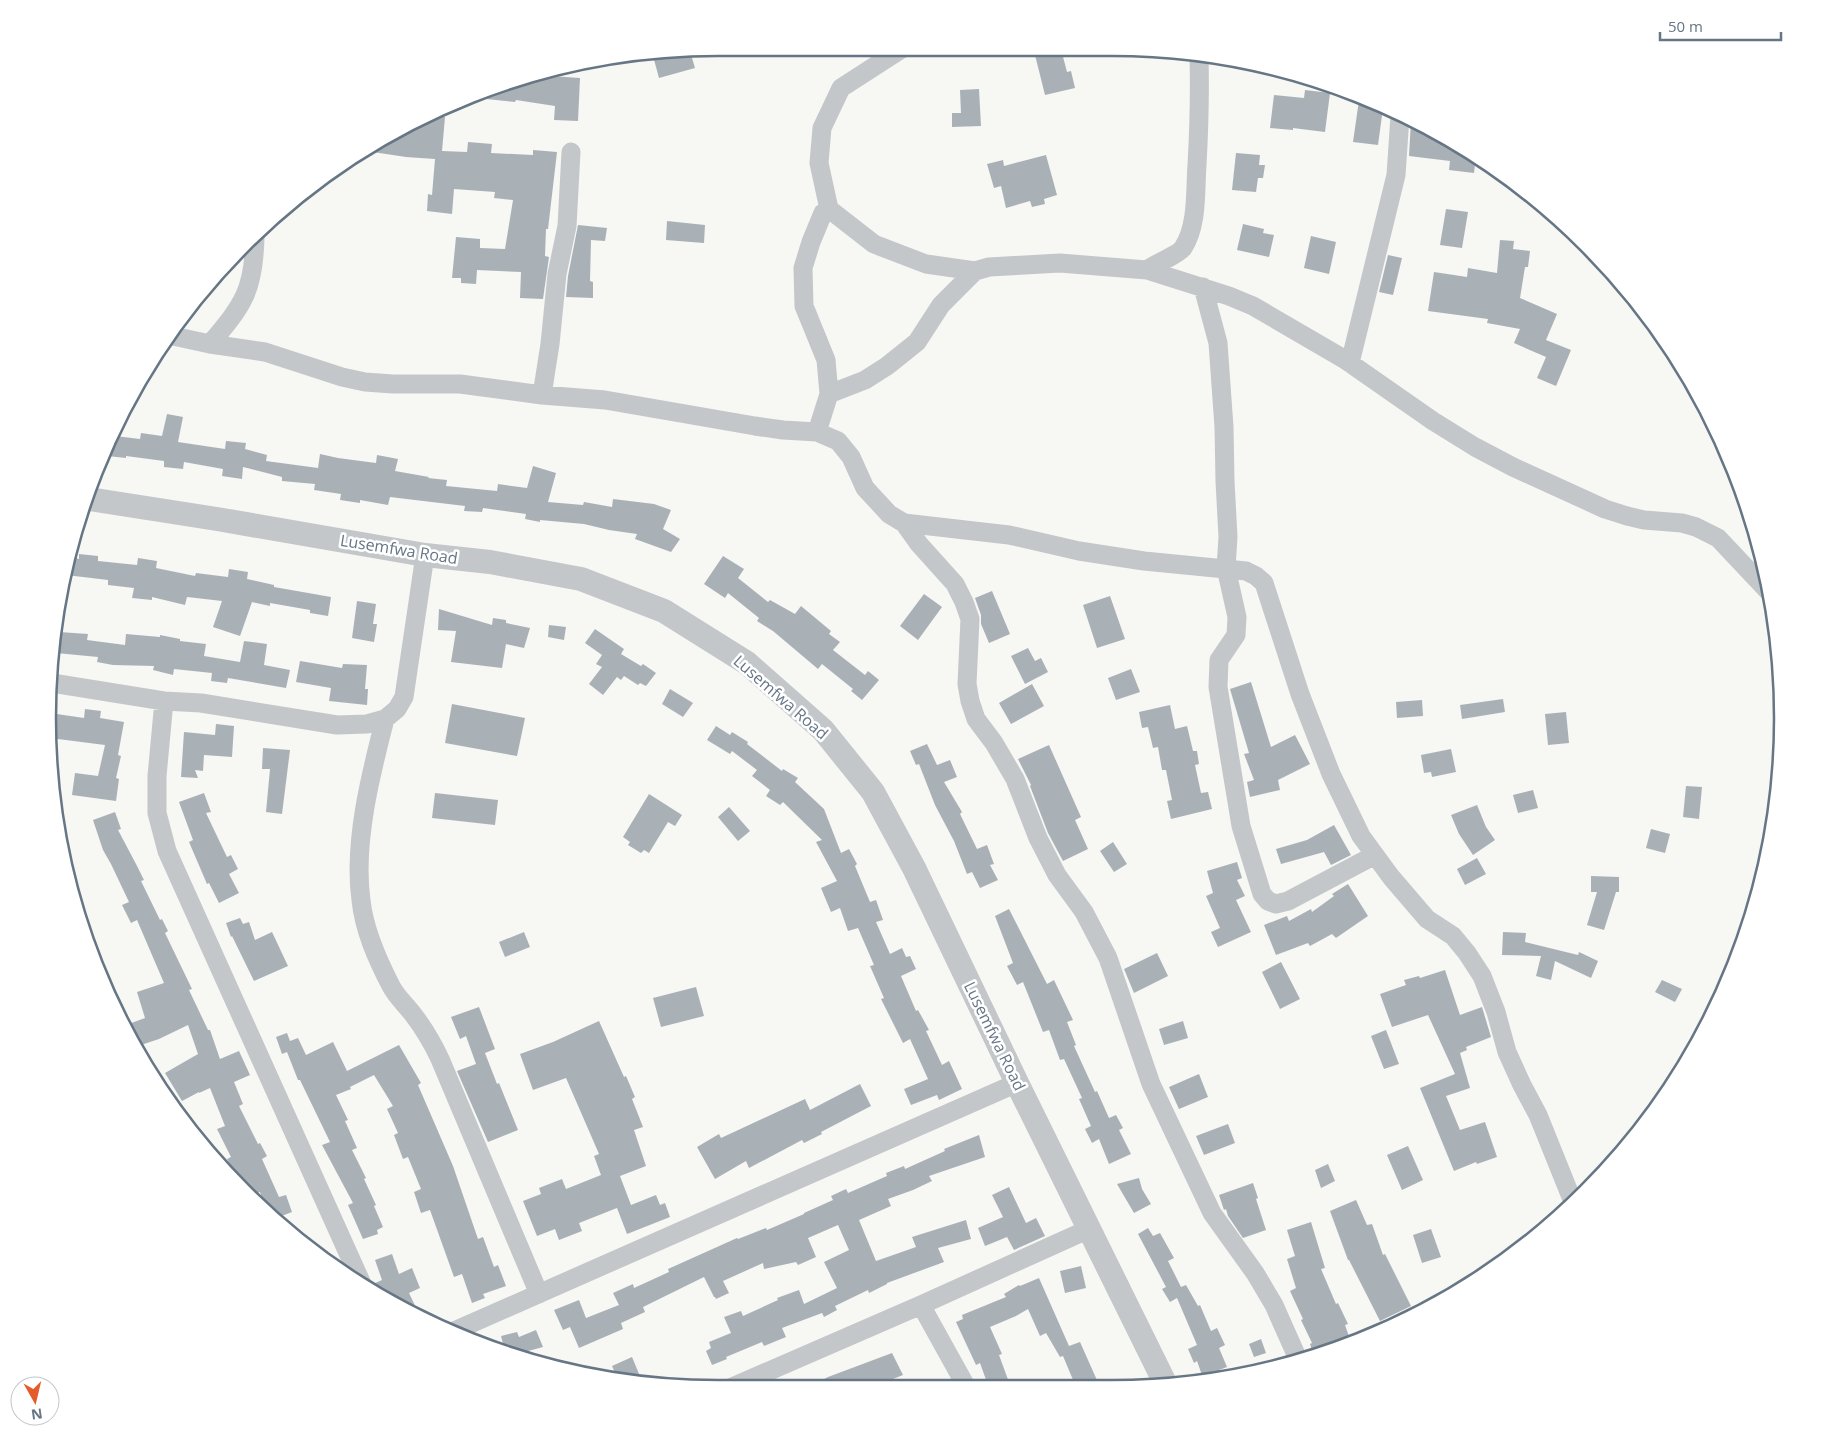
<svg xmlns="http://www.w3.org/2000/svg" width="1830" height="1436" font-family="'Open Sans',sans-serif">
	<style>
		.building { fill: #a9b1b7 }
		.lines { fill: none; stroke-linecap: round; stroke-linejoin: round }
		.minor { stroke: #c3c7ca; stroke-width: 19 }
		.tertiary { stroke: #c3c7ca; stroke-width: 24 }
		.labels { text-anchor: middle; stroke-width: 5; stroke-linejoin: round; paint-order: stroke }
		.street-label { font-size: 16px; fill: #667685; stroke: #fff }
		.rim { fill: none; stroke: #667685; stroke-width: 2.5 }
	</style>
	<rect width="100%" height="100%" fill="#f7f7f4"/>
	<path class="building" d="M1061,49L1067,72L1071,71L1075,88L1045,95L1035,55Z
		M690,51L695,68L659,78L653,56Z
		M553,69L551,76L580,78L578,121L554,120L555,106L516,100L515,102L477,98L544,70Z
		M979,89L981,126L952,127V113H961L960,90Z
		M1305,90L1330,93L1325,132L1293,128V130L1270,128L1274,95L1304,98Z
		M1359,100L1368,102L1383,108L1378,145L1353,142Z
		M435,116L445,117L442,151L467,152L468,142L492,144L491,153L533,155V150L557,152L548,229H546L545,256L549,257L543,299L520,298L521,272L477,270L476,284L461,283V278H452L456,237L480,239V248L505,249L513,200L494,198L495,192L454,189L452,214L427,211L428,194L432,195L435,159L406,157L366,151L382,137Z
		M1411,121L1447,137L1476,156L1474,173L1449,170L1450,161L1409,156Z
		M1236,153L1260,155L1259,165H1265L1263,178H1258L1256,192L1232,190Z
		M1046,155L1057,195L1044,199L1045,204L1032,207L1030,201L1006,208L1001,186L994,188L987,164L1003,160L1004,166Z
		M1446,209L1468,212L1462,248L1440,245Z
		M667,221L705,225L704,243L666,240Z
		M1243,224L1264,229L1263,233L1274,235L1269,257L1237,250Z
		M578,225L607,228L605,241L591,240L590,281L593,282V298L566,297L568,276Z
		M1311,236L1336,242L1329,274L1304,268Z
		M1500,240L1514,241L1513,249L1530,251L1528,267H1525L1520,298L1557,314L1546,340L1571,350L1556,386L1537,378L1546,357L1514,343L1520,329L1487,323L1488,319L1428,311L1434,272L1467,277L1468,268L1497,273Z
		M1388,255L1402,258L1393,295L1379,292Z
		M167,414L183,417L178,442L225,449L226,441L246,443L245,449L267,455L266,461L318,468L320,454L338,458L376,463L377,455L398,459L395,471L429,477L428,478L447,480L446,486L497,491L498,484L527,488L533,466L556,473L548,502L583,505L584,502L612,507L613,499L654,504L671,510L663,529L680,539L671,552L635,539L637,534L609,530L584,524L540,520V522L525,519L526,514L483,508L482,512L464,511L465,506L390,497L388,505L360,500V503L340,500L341,494L314,490L315,484L282,481V477L243,467L242,479L222,476L223,469L184,462L183,469L164,467V461L126,456V458L107,456L115,436L140,439L141,433L162,436Z
		M79,554L98,556V561L137,565L138,558L157,561L156,568L195,576L196,573L228,577L229,569L248,572L247,579L274,585V587L331,597L328,616L310,613V610L270,603V606L252,602L240,636L213,627L222,601L187,597L185,605L152,597V600L132,598L134,588L108,585V580L66,575L69,556L79,559Z
		M723,556L744,569L738,578L768,602L770,600L795,614L801,606L831,631L829,634L840,642L833,650L865,675L868,671L879,680L862,700L851,691L853,689L822,664L818,669L773,631L757,621L759,618L728,593L725,598L704,584Z
		M992,591L1010,634L989,643L981,624V615L975,598Z
		M924,594L942,607L918,640L900,626Z
		M1110,596L1125,639L1097,648L1083,605Z
		M357,601L376,604L373,624H377L374,642L352,638Z
		M439,609L492,625L493,618L506,620V623L530,628L524,648L506,644L502,668L451,662L456,631L438,630Z
		M549,625L566,627L564,640L548,637Z
		M595,629L624,649L621,654L641,666L643,664L656,673L646,686L640,683L638,685L624,676L621,680L617,677L603,695L589,684L602,667L596,664L602,655L585,643Z
		M59,632L88,634L87,640L125,645L126,634L160,637V635L180,639V641L206,644L204,656L240,662L244,641L267,644L264,665L290,670L286,688L228,678L227,683L211,681L212,673L174,669L173,675L153,670L154,666L113,665L97,662L98,657L56,653Z
		M1028,648L1035,661L1041,658L1048,672L1025,684L1011,656Z
		M300,661L342,668L343,664L367,665L365,689H368L367,705L329,701L331,688L296,682Z
		M1131,669L1140,692L1116,700L1108,678Z
		M1251,682L1271,747L1295,735L1310,764L1278,780L1280,790L1250,797L1247,782L1254,780L1244,754L1249,753L1230,689Z
		M1032,684L1044,706L1011,724L999,703Z
		M670,689L693,703L683,717L662,704Z
		M1503,699L1505,712L1462,719L1460,705Z
		M1422,700L1423,716L1397,718L1396,702Z
		M452,704L525,718L517,756L445,743Z
		M1170,705L1175,729L1187,726L1193,751H1197L1199,764L1195,765L1201,793L1208,792L1212,809L1171,819L1167,801L1172,800L1166,770H1162L1158,747L1153,748L1148,727L1142,728L1139,712Z
		M85,709L101,711L100,718L124,722L118,755L121,756L116,778L119,779L116,801L72,795L75,773L98,776L105,745L50,738L48,723L50,713L84,718Z
		M1566,712L1569,743L1548,745L1545,714Z
		M216,724L234,726L232,757L204,755L203,771L195,770L198,778L181,777L184,732L215,735Z
		M716,726L730,735L732,732L748,742L747,744L782,771L783,769L798,778L795,782L824,809L841,853L849,849L857,864L855,866L870,902L876,900L883,920L876,922L890,954L902,948L906,957L910,956L916,969L901,976L916,1011L918,1010L929,1030L926,1031L942,1065L949,1061L962,1089L939,1100L937,1095L911,1105L904,1089L928,1079L910,1039L903,1043L881,999L884,998L870,966L874,965L858,928L848,931L840,908L831,912L821,888L837,881L816,842L822,840L783,802L780,805L766,796L770,790L752,776L757,770L732,751L730,754L707,740Z
		M927,744L937,765L950,760L957,777L944,782L962,812L960,814L977,849L987,845L994,864L990,865L998,880L980,888L972,872L967,874L954,841L935,805L919,764L916,765L910,751Z
		M1049,745L1081,817L1075,820L1088,849L1063,861L1048,833L1030,786L1031,785L1018,759Z
		M263,748L290,750L282,814L266,812L270,769H262Z
		M1451,749L1456,772L1432,777L1431,772L1424,773L1421,755Z
		M1686,786L1702,787L1699,819L1683,817Z
		M1533,790L1538,808L1518,813L1513,795Z
		M204,793L211,812L206,813L227,857L231,855L238,869L229,874L239,893L219,903L209,883L207,884L189,842L193,840L179,802Z
		M435,793L498,800L495,825L432,818Z
		M649,794L682,815L675,826L668,822L649,853L644,850L641,853L628,845L630,842L623,837Z
		M1477,805L1486,827L1495,840L1473,855L1459,834L1451,815Z
		M729,807L750,831L738,841L718,817Z
		M115,812L121,829L118,830L136,864L144,880L141,881L160,920L162,919L168,931L165,933L192,989L189,990L208,1030H210L220,1059L239,1051L250,1075L234,1082L243,1104L239,1106L258,1144L260,1143L267,1156L262,1159L279,1197L286,1195L292,1212L279,1217L264,1204L260,1192L253,1195L240,1183L227,1159L231,1157L217,1129L225,1126L210,1088L199,1093V1092L182,1101L165,1073L198,1054L188,1025L159,1039L135,1047L126,1025L145,1018L137,992L164,983L137,920L131,923L122,905L129,902L111,864L103,850L93,820Z
		M1334,825L1351,855L1331,865L1324,852L1281,864L1276,849L1307,840Z
		M1651,829L1670,834L1665,853L1646,848Z
		M1113,842L1127,864L1114,872L1100,851Z
		M1477,858L1486,874L1465,885L1457,869Z
		M1237,862L1242,878L1237,880L1245,896L1236,900L1251,932L1218,947L1211,932L1220,928L1206,896L1213,893L1207,871Z
		M1591,876L1619,877V892H1616L1604,930L1587,925L1597,892H1591Z
		M1348,884L1368,916L1336,938L1332,934L1310,946L1308,943L1276,955L1264,925L1287,916L1289,921L1311,909L1312,912L1334,896L1332,894Z
		M1009,909L1047,984L1054,980L1073,1020L1067,1022L1076,1045L1074,1046L1095,1092L1097,1091L1109,1118L1116,1115L1123,1128L1119,1130L1131,1154L1109,1164L1099,1139L1092,1143L1085,1129L1091,1126L1079,1099L1082,1098L1064,1059L1060,1060L1049,1030L1043,1032L1023,982L1017,985L1007,966L1013,963L995,916Z
		M240,918L243,924L249,922L255,940L272,932L288,966L254,981L232,936L231,937L226,923Z
		M524,932L530,947L505,957L499,942Z
		M1503,932L1526,933L1525,942L1578,955L1579,952L1598,961L1591,978L1555,961L1551,980L1536,976L1541,956L1502,955Z
		M1157,953L1168,976L1134,993L1124,969Z
		M1281,962L1300,999L1280,1009L1262,972Z
		M1445,970L1460,1015L1482,1007L1491,1037L1466,1047L1467,1050L1460,1053L1470,1088L1446,1096L1460,1130L1485,1122L1497,1157L1477,1164L1476,1162L1454,1171L1420,1088L1455,1074L1428,1015L1392,1027L1380,994L1406,985L1404,980L1419,976L1420,978Z
		M1662,980L1682,989L1675,1002L1655,992Z
		M696,987L704,1016L661,1027L653,998Z
		M479,1007L495,1049L485,1053L497,1084L499,1083L518,1130L488,1142L457,1071L476,1064L466,1036L460,1039L451,1017Z
		M599,1021L624,1077L626,1076L635,1097L632,1099L643,1127L634,1130L646,1166L620,1176L631,1205L656,1195L660,1205L665,1203L670,1217L627,1234L617,1208L579,1223L582,1231L559,1240L555,1229L537,1236L523,1201L541,1194L539,1188L562,1179L566,1189L601,1175L594,1156L599,1154L566,1078L533,1090L520,1054L553,1042Z
		M1183,1021L1188,1038L1164,1045L1159,1029Z
		M1386,1030L1399,1064L1384,1069L1371,1036Z
		M287,1033L290,1041L298,1038L306,1055L333,1042L347,1071L399,1045L421,1083L418,1085L453,1166L478,1239L483,1237L494,1267L498,1265L506,1286L483,1294L485,1298L472,1303L462,1274L454,1277L430,1210L421,1213L414,1192L421,1189L408,1157L403,1159L394,1135L398,1133L387,1109L393,1106L374,1075L350,1087L351,1089L336,1095L348,1120L345,1121L357,1148L352,1150L366,1178L364,1179L376,1205L374,1206L383,1227L377,1230L378,1234L363,1239L348,1205L353,1203L322,1145L330,1142L300,1080H298L287,1052L282,1054L276,1037Z
		M1199,1074L1208,1097L1179,1109L1169,1087Z
		M860,1084L871,1106L821,1132L822,1134L804,1143L802,1140L749,1168L746,1161L715,1179L697,1147L719,1134L721,1138L805,1099L810,1110Z
		M1228,1124L1235,1143L1204,1155L1196,1136Z
		M979,1135L985,1157L929,1176L932,1181L913,1190L888,1199L891,1206L859,1220L876,1261L916,1247L912,1237L966,1220L971,1239L938,1248L944,1262L887,1283V1284L869,1293L868,1290L835,1306L837,1310L824,1317L822,1313L782,1328L786,1337L764,1346L762,1342L726,1357L727,1359L712,1365L706,1351L711,1348L709,1342L731,1333L724,1317L741,1311L743,1316L778,1300L777,1298L799,1290L804,1304L837,1288L824,1262L849,1250L838,1225L808,1238L816,1257L798,1265L796,1262L764,1269L763,1263L723,1281L729,1293L716,1299L715,1297H714L704,1277L643,1307L645,1312L621,1323L623,1329L579,1348L570,1327L563,1330L554,1310L579,1300L586,1318L619,1305L613,1293L633,1284L634,1288L669,1272L668,1269L737,1238L738,1239L766,1228L767,1230L804,1214V1213L833,1200L831,1196L846,1189L848,1193L887,1176L886,1173L904,1166L905,1169L945,1151L944,1149Z
		M1408,1146L1423,1180L1402,1190L1387,1155Z
		M1328,1164L1335,1181L1321,1188L1315,1170Z
		M1139,1178L1142,1189L1151,1204L1134,1213L1117,1184Z
		M1253,1183L1258,1198L1256,1199L1266,1230L1243,1238L1228,1216L1226,1209L1224,1210L1219,1195Z
		M1009,1187L1026,1223L1036,1218L1045,1236L1014,1250L1007,1237L985,1246L978,1228L1003,1217L992,1195Z
		M1356,1200L1367,1225L1372,1224L1383,1255L1385,1254L1411,1306L1380,1321L1349,1260H1348L1330,1211Z
		M1311,1222L1325,1268L1321,1269L1336,1304L1338,1303L1348,1324L1345,1325L1351,1342L1327,1353L1314,1356L1310,1344L1312,1343L1301,1320L1303,1319L1290,1291L1296,1288L1287,1259L1295,1256L1287,1230Z
		M1148,1228L1153,1236L1160,1233L1174,1258L1168,1261L1181,1287L1186,1285L1198,1306L1200,1305L1211,1331L1217,1328L1225,1345L1219,1348L1227,1367L1219,1370L1220,1374L1203,1378L1197,1361L1194,1363L1188,1349L1197,1345L1177,1298L1170,1302L1162,1289L1166,1287L1138,1234Z
		M1431,1229L1441,1257L1422,1263L1413,1235Z
		M392,1254L399,1274L412,1268L420,1288L409,1293L420,1316L372,1289L373,1284L382,1280L375,1260Z
		M1081,1266L1086,1288L1065,1293L1060,1271Z
		M1039,1278L1069,1346L1080,1342L1100,1387H1076L1063,1356L1060,1357L1046,1333L1040,1336L1028,1309L1016,1316L990,1327L1002,1354L999,1355L1010,1385L1003,1388H989L980,1363L976,1365L956,1322L963,1319L962,1315L1006,1297L1004,1294L1019,1285L1020,1286Z
		M536,1330L543,1347L517,1354L505,1351L501,1336L517,1332L519,1337Z
		M1261,1339L1266,1353L1254,1357L1249,1344Z
		M892,1353L903,1375L870,1388H807L828,1377Z
		M632,1357L642,1381L618,1379L612,1366Z"/>
	<g class="lines">
		<path class="minor" d="M903,48L841,88L822,128L819,163L829,209L874,244L926,264L975,271
			M829,209L823,213L811,242L803,268L804,306L826,360L829,394
			M1147,270C1156,263 1178,255 1183,248C1198,225 1195,191 1197,165C1199,129 1200,93 1199,58
			M1203,287L1218,343L1224,427L1225,481L1228,537L1226,568L1237,617L1236,635L1219,660L1218,687L1241,826L1262,894L1268,901L1276,904L1288,901L1375,855
			M173,336L210,344L265,352L342,377L365,382L393,384H460L542,395L605,400L755,426L783,430L817,432L829,394L865,380L887,366L917,342L941,305L975,271L989,267L1060,263L1147,270L1229,296L1253,306L1344,359L1433,421L1475,447L1513,467L1605,509L1627,516L1644,520L1682,523L1696,527L1718,538L1768,591
			M210,344C244,304 254,290 255,236
			M1350,363L1396,175L1400,116
			M542,395L550,344L557,274L567,226L571,152
			M817,432L838,441L851,457L865,488L889,514L904,523L1009,535L1079,551L1144,561L1246,571L1256,576L1264,583L1300,694L1331,774L1361,836L1391,877L1427,919L1453,936L1467,953L1482,976L1496,1012L1507,1052L1522,1085L1538,1115L1573,1202
			M904,523L919,544L955,584L964,602L970,619L967,684L970,701L976,719L994,743L1015,779L1038,838L1057,875L1084,912L1108,958L1151,1084L1212,1213L1255,1273L1274,1305L1298,1359
			M52,683L164,701L201,703L337,725L367,724L385,719L397,709L404,697L425,555
			M164,701L157,776V813L167,851L362,1284
			M385,719C371,773 353,843 361,900C364,930 377,959 391,986C396,996 405,1004 412,1013C423,1027 432,1042 440,1059L539,1294
			M921,1305L967,1388
			M452,1332L1017,1083
			M730,1388L921,1305L1089,1229"/>
		<path class="tertiary" d="M89,499L217,519L425,555L490,562L581,579L664,611L747,663L823,730L873,792L914,868L1017,1083L1166,1385"/>
	</g>
	<g class="labels">
		<g class="street-label">
			<text transform="translate(399 549) rotate(9)" y="6">Lusemfwa Road</text>
			<text transform="translate(781 697) rotate(41)" y="6">Lusemfwa Road</text>
			<text transform="translate(995 1036) rotate(64)" y="6">Lusemfwa Road</text>
		</g>
	</g>
	<path d="M0 0H1830V1436H0ZM718 56H1112A662 662 0 0 1 1774 718V718A662 662 0 0 1 1112 1380H718A662 662 0 0 1 56 718V718A662 662 0 0 1 718 56Z" fill="#fff" fill-rule="evenodd"/>
	<path class="rim" d="M718 56H1112A662 662 0 0 1 1774 718V718A662 662 0 0 1 1112 1380H718A662 662 0 0 1 56 718V718A662 662 0 0 1 718 56Z"/>
	<g transform="translate(35 1401) rotate(172)"><circle r="24" fill="#ffffff" stroke="#c2c8ce"/>
	<path d="M0-4L9 19L0 12L-9 19Z" fill="#e35c29"/>
	<text y="-8" font-size="14" font-weight="bold" text-anchor="middle" fill="#667685">N</text>
	</g>
	<path d="M1660 32v8h121v-8" fill="none" stroke="#667685" stroke-width="2.5"/>
	<text x="1668" y="32" font-size="15" fill="#667685" stroke="#ffffff" stroke-width="4" paint-order="stroke">50 m</text>
</svg>
